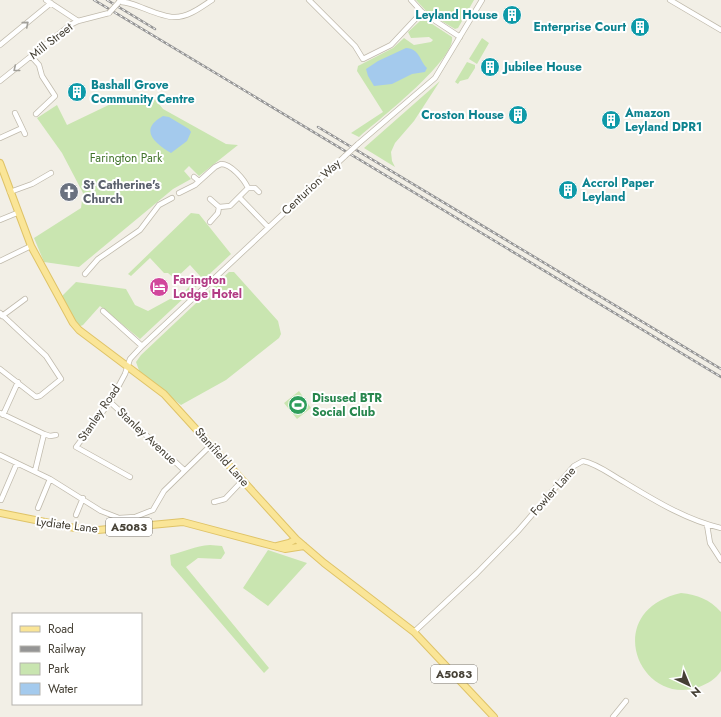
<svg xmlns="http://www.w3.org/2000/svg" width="721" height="717" font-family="Jost,sans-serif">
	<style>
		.green { fill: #c9e5b0 }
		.water { fill: #a4caed }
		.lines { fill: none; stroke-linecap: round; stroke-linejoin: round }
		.minor-casing { stroke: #c0baac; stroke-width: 6 }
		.major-casing { stroke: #dfc367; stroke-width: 8 }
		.minor { stroke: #fff; stroke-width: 4.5 }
		.major { stroke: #fae597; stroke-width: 6 }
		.rail-casing { stroke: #959595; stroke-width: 2.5 }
		.rail { stroke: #fff; stroke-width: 1; stroke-dasharray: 3; stroke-linecap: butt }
		.minor-bridge-casing { stroke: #c0baac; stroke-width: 6; stroke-linecap: butt }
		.minor-bridge { stroke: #fff; stroke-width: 4.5 }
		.oneway { stroke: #a2a09a }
		.labels { text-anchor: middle; stroke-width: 4; stroke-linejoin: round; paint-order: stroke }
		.shield { fill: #fff; stroke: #7d7972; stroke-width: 1 }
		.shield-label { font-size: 11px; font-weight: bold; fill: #454035 }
		.culture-label { font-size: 12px; font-weight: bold; fill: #0d838f; stroke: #fff; text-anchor: start }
		.street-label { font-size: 12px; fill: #454035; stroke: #fff }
		.park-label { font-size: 12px; fill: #42742b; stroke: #fff }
		.worship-label { font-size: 12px; font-weight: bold; fill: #5b616d; stroke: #fff; text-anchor: start }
		.hotel-label { font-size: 12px; font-weight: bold; fill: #b23c85; stroke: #fff; text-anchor: start }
		.leisure-label { font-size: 12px; font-weight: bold; fill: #27864d; stroke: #fff; text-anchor: start }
	</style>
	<rect width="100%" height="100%" fill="#f2efe6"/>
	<path class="green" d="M416,0H474L458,28L455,29L428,13Z
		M426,20L452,37C456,60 377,121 359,137L351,133L383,112L357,71L358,66L393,48L404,38L414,45L431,42L433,40L429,37L411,38L408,32L420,21Z
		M482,38L489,43L477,64L469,59Z
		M467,62L475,65V68L468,79L460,81L458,84L455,82Z
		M440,81L414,121L395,143L391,152L392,161L395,167L364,148Z
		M152,95L163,109L226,144L238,145L199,176L189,166L184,171L191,179L173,189L79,267L44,262L34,238L81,208L83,193L62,153L37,118L57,105L67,125L117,101L133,104Z
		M191,213L199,214L231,254L140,339L100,306L83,325L78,327L62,296L76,282L126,289L135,305L148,311L170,299H177L200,276L190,265L175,279L168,273H164L150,258L131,276L128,274Z
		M229,272H234L278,321L281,334L279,338L226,380L181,405L140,373L136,362L141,355Z
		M299,391L311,408L297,419L284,403Z
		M210,545L222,546L225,553L221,559L198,558L186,567L269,668L264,673L171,565L170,555C184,552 195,546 210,545Z
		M268,550L307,563L268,606L243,588Z
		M681,593C698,595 709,599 721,612V671C716,679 707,684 699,687C639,708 600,611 681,593Z"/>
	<path class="water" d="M406,48C420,49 419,60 427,68L425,72L412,74L392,84L374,86L368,76L366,69L378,61Z
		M163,116L169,117L189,129L191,132L187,141L171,153C155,143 138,130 163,116Z"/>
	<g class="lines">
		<g class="minor-casing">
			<path id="minor" d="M46,0L78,21
				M309,0L355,46L363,59L391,45L422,12
				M411,0L422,12L460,37
				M670,0L721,30
				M119,2C132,0 159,18 175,17C189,17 201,7 212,0
				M0,45L51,3
				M31,56L39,65L42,76L55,96L36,114
				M0,81L70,25L78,21L109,13
				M15,113L25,134
				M0,138L22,128
				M358,144L435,78L482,0
				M194,177L199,181
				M248,188H255L259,192
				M10,192L32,184L51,173
				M179,193L195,185L215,167L221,164C231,164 244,179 248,188L230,206L219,207L210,199
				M240,198L268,227
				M0,220L17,213
				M210,222L218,213L219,207
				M0,261L31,246
				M85,274L98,259L140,230L159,205L172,198
				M103,311L142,346
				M0,313L46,356L61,379L40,396L36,397L0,369
				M2,316L25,299
				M110,402L184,470
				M0,413L44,434L35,471
				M3,415L18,382
				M44,434L50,436L56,435
				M0,455L50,479L101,511L119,518L135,517L153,510L164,491L211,445
				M130,477L76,447L110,402L125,374L130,359L142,346L345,156
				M1,500L17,463
				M214,502L225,499L243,480
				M38,508L50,479
				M76,515L83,498
				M707,525L710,543L721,560
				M414,632L477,573L518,531L574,466L583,461C598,464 611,475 624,482C654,500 686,520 721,528
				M613,717L626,701"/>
		</g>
		<g class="major-casing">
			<path id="major" d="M0,163L31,246L73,323L79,330L164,394L296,539L324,563L414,632L494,717
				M0,513L75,528L98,530L183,522L285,549L304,546
				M277,546L289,543L296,539"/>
		</g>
		<use href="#minor" class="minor"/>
		<use href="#major" class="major"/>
		<g class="rail-casing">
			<path id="rail" d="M94,0L721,377
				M107,0L155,29
				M318,127L721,369"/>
		</g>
		<use href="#rail" class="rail"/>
		<g class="minor-bridge-casing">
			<path id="minor-bridge" d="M109,13L119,2
				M345,156L358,144"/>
		</g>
		<use href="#minor-bridge" class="minor-bridge"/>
	</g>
	<defs><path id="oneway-chevron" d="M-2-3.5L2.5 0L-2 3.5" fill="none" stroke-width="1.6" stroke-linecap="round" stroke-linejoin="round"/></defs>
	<g class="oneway">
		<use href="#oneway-chevron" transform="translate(26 24) rotate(-40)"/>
		<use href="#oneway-chevron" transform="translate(16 69) rotate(141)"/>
	</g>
	<defs>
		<g id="building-disc" transform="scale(1)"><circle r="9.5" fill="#0f9aa8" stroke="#fff"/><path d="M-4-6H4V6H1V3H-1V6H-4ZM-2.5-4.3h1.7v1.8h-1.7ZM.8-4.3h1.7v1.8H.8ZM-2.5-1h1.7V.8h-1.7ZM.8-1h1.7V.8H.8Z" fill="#fff"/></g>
		<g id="church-disc" transform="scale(1)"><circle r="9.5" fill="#6b7280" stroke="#fff"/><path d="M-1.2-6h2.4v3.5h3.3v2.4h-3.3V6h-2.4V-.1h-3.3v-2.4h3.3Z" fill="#fff"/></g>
		<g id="hotel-disc" transform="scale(1)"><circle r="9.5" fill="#d1479c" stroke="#fff"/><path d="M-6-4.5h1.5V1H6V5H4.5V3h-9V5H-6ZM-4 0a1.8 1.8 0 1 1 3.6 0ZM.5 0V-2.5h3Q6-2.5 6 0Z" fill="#fff"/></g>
		<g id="stadium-disc" transform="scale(1)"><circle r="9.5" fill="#2e9e5b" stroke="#fff"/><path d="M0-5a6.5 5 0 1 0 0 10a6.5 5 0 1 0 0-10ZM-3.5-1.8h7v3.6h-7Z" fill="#fff"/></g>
	</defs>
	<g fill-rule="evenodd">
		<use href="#building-disc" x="512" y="15"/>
		<use href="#building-disc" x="640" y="27"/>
		<use href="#building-disc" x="490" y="67"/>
		<use href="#building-disc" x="77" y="92"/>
		<use href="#building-disc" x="518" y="115"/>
		<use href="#building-disc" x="611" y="120"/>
		<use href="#building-disc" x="568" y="190"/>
		<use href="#church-disc" x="69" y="192"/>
		<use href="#hotel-disc" x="159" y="287"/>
		<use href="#stadium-disc" x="298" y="405"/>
	</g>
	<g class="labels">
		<g class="shield">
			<rect x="106" y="518" width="46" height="18" rx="3"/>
			<rect x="431" y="665" width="46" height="18" rx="3"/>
		</g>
		<g class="shield-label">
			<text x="129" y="531">A5083</text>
			<text x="454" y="678">A5083</text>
		</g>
		<g class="culture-label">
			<text x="498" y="19" text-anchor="end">Leyland House</text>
			<text x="626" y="31" text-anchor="end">Enterprise Court</text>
			<text x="504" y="71">Jubilee House</text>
			<text x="91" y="89">Bashall Grove<tspan x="91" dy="14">Community Centre</tspan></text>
			<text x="625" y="117">Amazon<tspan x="625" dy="14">Leyland DPR1</tspan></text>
			<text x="504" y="119" text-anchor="end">Croston House</text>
			<text x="582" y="187">Accrol Paper<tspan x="582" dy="14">Leyland</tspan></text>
		</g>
		<g class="street-label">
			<text transform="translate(51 41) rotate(-38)" y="4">Mill Street</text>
			<text transform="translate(311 187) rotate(-43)" y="4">Centurion Way</text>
			<text transform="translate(99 413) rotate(-56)" y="4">Stanley Road</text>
			<text transform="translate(147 436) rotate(43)" y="4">Stanley Avenue</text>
			<text transform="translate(222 457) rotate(48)" y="4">Stanifield Lane</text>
			<text transform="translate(553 491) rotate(-48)" y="4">Fowler Lane</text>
			<text transform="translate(67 525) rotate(7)" y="4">Lydiate Lane</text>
		</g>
		<g class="park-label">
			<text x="126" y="162">Farington Park</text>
		</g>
		<g class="worship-label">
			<text x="83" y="189">St Catherine's<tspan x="83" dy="14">Church</tspan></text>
		</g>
		<g class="hotel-label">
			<text x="173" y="284">Farington<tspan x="173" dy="14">Lodge Hotel</tspan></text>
		</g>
		<g class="leisure-label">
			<text x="312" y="402">Disused BTR<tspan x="312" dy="14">Social Club</tspan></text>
		</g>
	</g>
	<rect x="12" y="613" width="130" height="92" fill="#ffffff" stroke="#b5b3ae"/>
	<rect x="20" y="626" width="20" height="6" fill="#fae597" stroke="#b5b3ae"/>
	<text x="48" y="633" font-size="12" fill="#454035">Road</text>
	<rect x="20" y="646" width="20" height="6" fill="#959595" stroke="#b5b3ae"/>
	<text x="48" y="653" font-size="12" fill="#454035">Railway</text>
	<rect x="20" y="663" width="20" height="12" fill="#c9e5b0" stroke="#b5b3ae"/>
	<text x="48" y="673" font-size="12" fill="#454035">Park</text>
	<rect x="20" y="683" width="20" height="12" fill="#a4caed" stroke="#b5b3ae"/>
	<text x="48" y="693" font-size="12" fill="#454035">Water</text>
	<g transform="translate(689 685) rotate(136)" stroke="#ffffff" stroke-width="3" paint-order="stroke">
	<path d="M0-3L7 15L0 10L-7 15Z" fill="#454035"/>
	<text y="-6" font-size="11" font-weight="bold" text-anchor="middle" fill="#454035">N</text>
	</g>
</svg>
